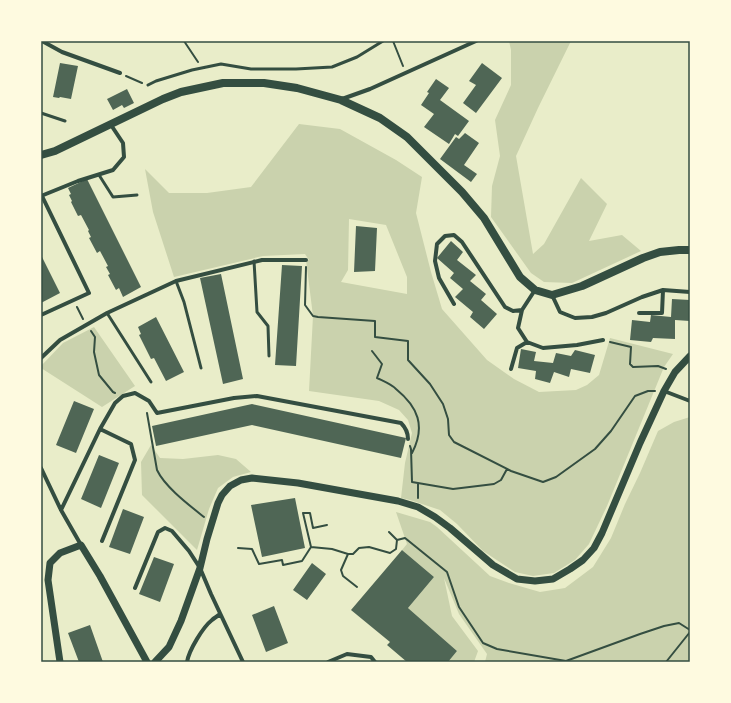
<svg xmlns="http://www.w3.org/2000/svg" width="731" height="703" font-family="Raleway,sans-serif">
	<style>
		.green { fill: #cad2ad; fill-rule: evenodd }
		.building { fill: #4f6655 }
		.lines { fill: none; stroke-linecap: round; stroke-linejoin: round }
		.path { stroke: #344e41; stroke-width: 2 }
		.service { stroke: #344e41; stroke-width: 3 }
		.minor { stroke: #344e41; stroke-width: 4 }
		.tertiary { stroke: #344e41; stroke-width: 7 }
		.secondary { stroke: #344e41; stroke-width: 8 }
		.neatline { fill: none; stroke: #344e41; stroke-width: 1.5 }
	</style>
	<rect width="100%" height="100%" fill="#e9edc9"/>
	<path class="green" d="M509,41H571L538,108L516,156L533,254L544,244L581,178L607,204L589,241L622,235L641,251L572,283L544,282L531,273L491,217L492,186L500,156L495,120L511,85V50Z
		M299,124L340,129L396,160L422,177L416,213L431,272L442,309L487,360L514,379L539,392L576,390L587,385L599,375L608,345L610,338L673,354L664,367L607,506L589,544L575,560L554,573L533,576L515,572L483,551L457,524L440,510L410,500L401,498L405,463L412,433L408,420L399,410L379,401L309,391L313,316L306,260H309L305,254L263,256L174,277L153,212L145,169L169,193H207L251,187ZM349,219L386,225L407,277V294L341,282L348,270Z
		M94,327L135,386L102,407L41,368V366L63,343Z
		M690,417V662H485L487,654L459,614L444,578L452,616L478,651L474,662H448L457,651L408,608L434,577L402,550L407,544L396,512L430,522L437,527L490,576L509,583L540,592L565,588L593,567L611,538L625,504L640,473L658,431L674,422Z
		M151,445L160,458L183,459L218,455L236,459L251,472L233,477L218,488L209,509L197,550L142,495L141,462Z"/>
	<path class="building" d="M60,63L78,66L71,99L60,97L59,98L53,97Z
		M482,63L502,78L476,113L463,103L476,85L469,81Z
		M436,79L449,88L440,100L469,121L458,136L455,134L449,144L424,127L434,114L421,105L429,93L427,92Z
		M127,89L134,103L124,108L122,105L113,110L107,99Z
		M465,133L479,143L464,165L477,174L471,182L440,159L456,137L459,139Z
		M87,179L141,287L123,297L119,288L116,290L108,275L110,274L106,267L108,266L100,251L97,253L89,238L91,237L88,231L89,230L81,215L78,216L71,202L72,201L69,195L71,194L68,188Z
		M356,226L377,228L375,271L354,272Z
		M451,241L463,252L457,260L476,275L470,281L486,294L481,300L497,314L484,329L470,317L473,312L455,297L463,289L450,278L454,273L437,258Z
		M41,255L60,293L41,303Z
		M282,265L302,266L296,366L275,365Z
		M221,274L243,379L223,384L200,278Z
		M672,299L690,300V321L675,320V339L653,338L651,342L630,340L632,320L650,322L651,315L671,317Z
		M156,317L184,372L166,381L154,358L151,359L139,335L141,334L138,327Z
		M521,349L536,352L534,361L553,363L556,353L571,356L575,350L595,355L590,373L571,369L569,377L554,372L550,383L535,379L536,371L518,368Z
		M74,401L94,409L76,453L56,445Z
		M252,404L406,438L401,458L252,425L156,446L152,426Z
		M99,455L119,463L101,508L81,499Z
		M295,498L305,548L262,557L251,505Z
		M123,509L144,517L130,554L109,547Z
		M402,550L434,577L408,608L457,651L448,662H407L387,645L390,642L351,610Z
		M154,557L174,564L160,602L139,594Z
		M312,563L326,574L307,600L293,590Z
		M274,606L288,643L266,652L252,615Z
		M90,625L103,662H79L68,633Z"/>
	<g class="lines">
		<path class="path" d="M184,41L198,62
			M393,41L403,66
			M126,76L142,83
			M306,267L305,305L313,316L318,317L375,321V337L408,341V360L430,384L443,404L448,419L449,435L454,442L511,471L543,482L556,477L595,449L611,431L635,396L648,391H655
			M77,307L83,319
			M91,331L95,337L94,352L99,375L113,392L115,393
			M610,342L631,347L630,364L633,367L658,366L666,369
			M372,351L382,364L377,378C383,381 391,384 396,389C418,407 426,426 412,453
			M147,413L157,470C165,487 189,505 204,517
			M410,446L411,449L412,482L453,489L486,485L494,484L501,480L507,469
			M418,498V484
			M397,540L405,538L447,572L459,607L483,643L497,649L566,661L640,634L664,626L679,623L690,630
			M311,547L332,549L348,554H353L359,548L369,547L390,553L396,549L397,540L389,532
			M238,548L252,549L259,564L282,560L283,565L302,561L311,547L303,513H310L313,528L327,525
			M348,554L341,570L343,576L357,587
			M666,662L690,632"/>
		<path class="service" d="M148,85L156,81L192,70L221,64L251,69H296L332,67L357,57L383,41
			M41,113L65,121
			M99,175L113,197L137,195
			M254,261L257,312L268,326L269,356
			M176,281L184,302L201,368
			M107,313L151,382"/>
		<path class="minor" d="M42,41L62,52L120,73
			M342,99L370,89L476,41
			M41,196L78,181L113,170L124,157L123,143L111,125
			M535,290L522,310L518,328L527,342L543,348L577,345L603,340
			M552,295L560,312L575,318L592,317L606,313L642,297L663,290L690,292
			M454,304L439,278L435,261L437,244L445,236L454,235L462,242L505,307L513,311L522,310
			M639,313H662L663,290
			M41,315L89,293L42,196
			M41,358L60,340L107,313L176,281L262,260H306
			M511,369L517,348L527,342
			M664,391L690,401
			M100,429L131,444L135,460L102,541
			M41,468L61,510L81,545
			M61,510L100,429L115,403L123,396L135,393L149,401L157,413L234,398L257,396L401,423C406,428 408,432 408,439
			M135,588L158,532L165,528L172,531L189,551L200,568L211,594L243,662
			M187,662C189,650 203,627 212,620C214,618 218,616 220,614
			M328,662L347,654L371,657L375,662"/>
		<path class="tertiary" d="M60,662L48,580L50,563L60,553L81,545L100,576L147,662
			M155,662L169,647L181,621L200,568L207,539L218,503L222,495L230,486L241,480L252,478L298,483L398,501L418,507L435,517L450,528L493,565L517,579L535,581L553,579L570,569L583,560L594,548L602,533L640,443L664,391L675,372L690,356"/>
		<path class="secondary" d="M41,155L55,151L163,99L181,92L223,83H264L297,88L341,100L380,118L407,137L462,192L484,218L520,277L535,290L552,295L582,286L643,258L660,252L679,250H690"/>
	</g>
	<rect width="731" height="703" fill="none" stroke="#fefae0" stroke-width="84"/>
	<rect x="42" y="42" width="647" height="619" class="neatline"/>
</svg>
